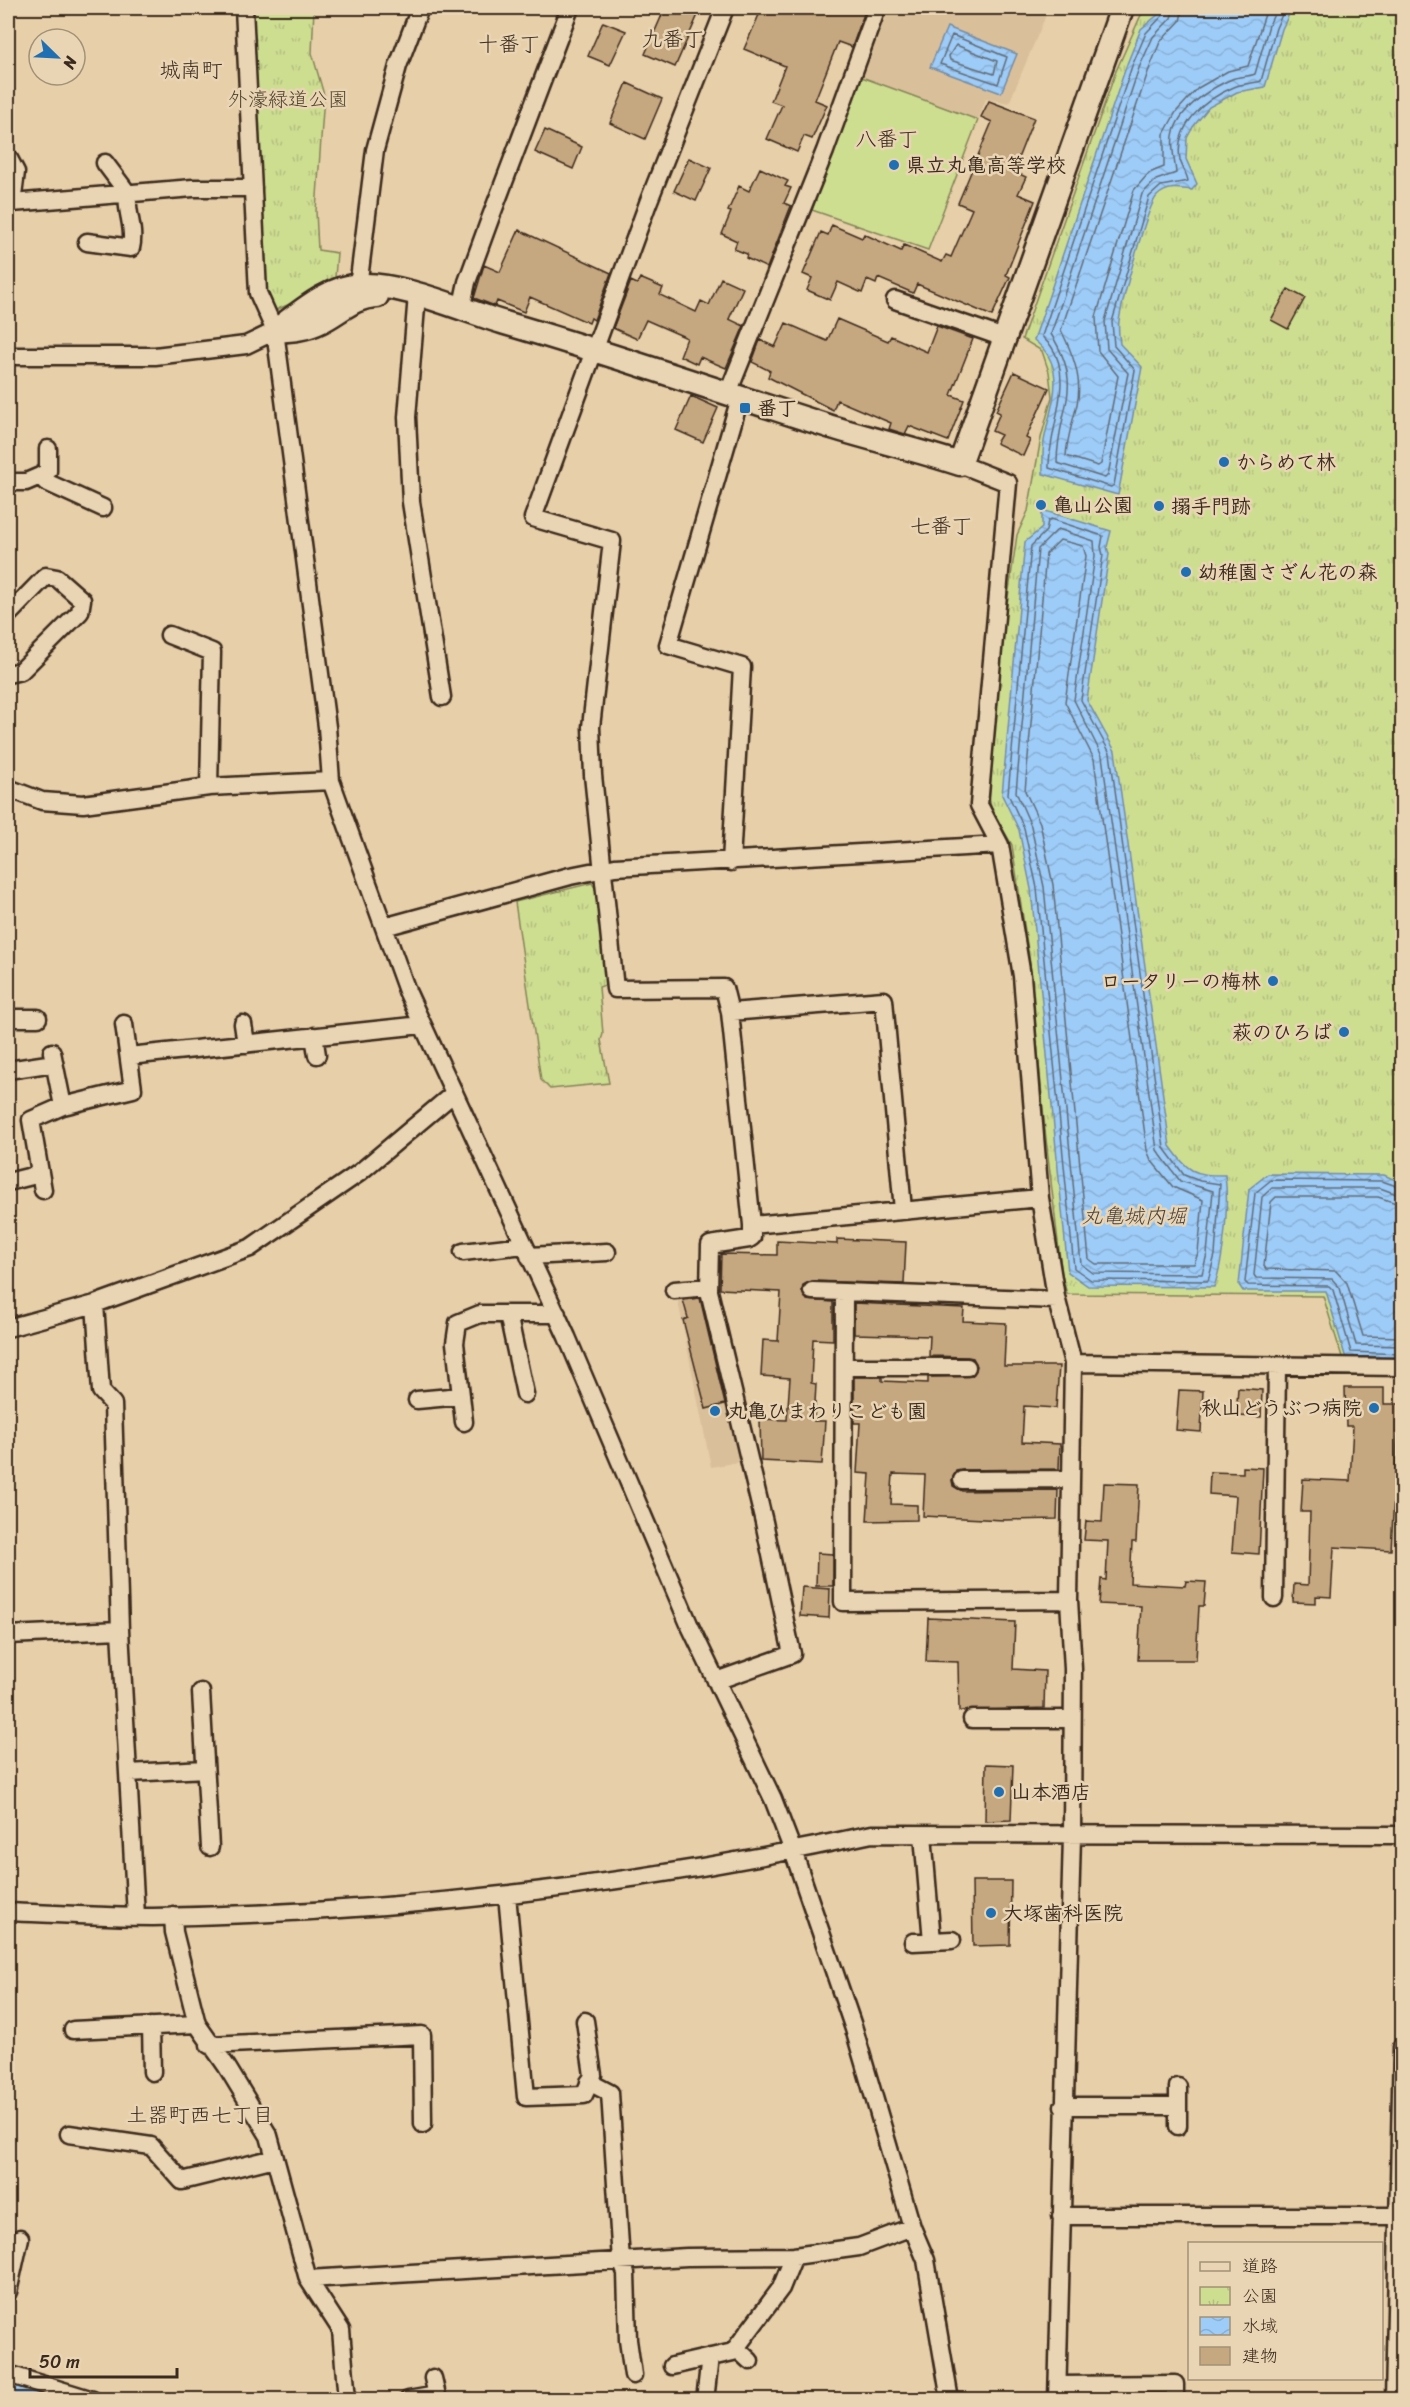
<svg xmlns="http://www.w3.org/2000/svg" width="1410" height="2407" font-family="Sriracha,'Klee One',sans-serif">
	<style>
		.built { fill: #dac09a }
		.green { fill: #cede91; stroke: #848458; stroke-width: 1.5 }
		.park { fill: url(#park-tufts); stroke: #848458; stroke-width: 1.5 }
		.water { fill: url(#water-waves); stroke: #768ba1; stroke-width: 1.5 }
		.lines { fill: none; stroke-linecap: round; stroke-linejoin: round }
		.shore { stroke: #626b75; stroke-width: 1.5 }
		.river { stroke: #9dccf8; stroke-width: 36 }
		.building { fill: #c6a880; stroke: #3b2a1e; stroke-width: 1.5 }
		.street-casing { stroke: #3b2a1e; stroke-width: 21 }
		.secondary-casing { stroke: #3b2a1e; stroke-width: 27 }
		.street { stroke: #e9d5b3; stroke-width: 16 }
		.secondary { stroke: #e9d5b3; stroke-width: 22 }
		.poi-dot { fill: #1f6fb2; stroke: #e9d5b3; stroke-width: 2 }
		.labels { text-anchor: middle; stroke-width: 5; stroke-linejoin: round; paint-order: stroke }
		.park-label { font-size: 20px; fill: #51452f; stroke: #e9d5b3 }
		.poi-label { font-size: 20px; font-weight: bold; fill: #3b2a1e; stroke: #e9d5b3; text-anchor: start }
		.neighbourhood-label { font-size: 21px; fill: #3b2a1e; stroke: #e9d5b3 }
		.water-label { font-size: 21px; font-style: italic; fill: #4a423f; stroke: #e9d5b3 }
	</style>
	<defs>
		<pattern id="park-tufts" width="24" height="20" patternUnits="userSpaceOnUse" patternTransform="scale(1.5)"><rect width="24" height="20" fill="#cede91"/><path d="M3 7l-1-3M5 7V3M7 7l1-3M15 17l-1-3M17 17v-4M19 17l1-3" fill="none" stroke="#b2bf7d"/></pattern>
		<pattern id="water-waves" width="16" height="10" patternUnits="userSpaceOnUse" patternTransform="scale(1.5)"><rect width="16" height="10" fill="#9dccf8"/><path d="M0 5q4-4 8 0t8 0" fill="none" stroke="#88afd4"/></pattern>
	</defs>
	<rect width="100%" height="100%" fill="#e7cfa9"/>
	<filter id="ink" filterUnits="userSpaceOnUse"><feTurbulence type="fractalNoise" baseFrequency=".0167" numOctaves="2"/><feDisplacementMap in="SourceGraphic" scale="12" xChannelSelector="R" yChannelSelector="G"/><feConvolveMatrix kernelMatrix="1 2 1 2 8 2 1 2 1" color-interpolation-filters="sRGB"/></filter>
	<g filter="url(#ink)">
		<path class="built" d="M883,8H1049L1009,103L986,99L928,250L812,210Z
			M698,1295L703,1299L743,1461L711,1467L677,1296Z"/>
		<path class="green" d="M859,76L978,120L928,250L812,210Z"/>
		<path class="park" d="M248,8H314L312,53L324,95L316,211L318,250L337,253L335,277L307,297L278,309L269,319L261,295Z
			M1152,8H1402V1360H1343L1323,1296L1067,1294L1062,1276L1045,1130L1030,964L1012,845L991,808L988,789L1000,653L1017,535L1028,511L1041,438L1052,397L1049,372L1042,351L1022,339L1116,71L1141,15Z
			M592,883L597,891L608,984L599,987L603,1034L601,1040L609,1083L550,1089L541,1080L515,902Z"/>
		<path class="water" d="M1166,8H1292L1282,29L1265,87L1237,92L1209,107L1193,127L1187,138L1186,159L1197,184L1192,190C1179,188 1167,186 1157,196C1147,206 1122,302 1119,321C1118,328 1119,337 1120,344L1142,367L1118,495L1043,474C1043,462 1042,448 1045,436C1052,401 1068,367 1034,340L1127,64L1141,29Z
			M947,27L1017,54L1001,93L930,67Z
			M1042,510L1111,531L1107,547L1109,554L1087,700L1115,751L1170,1146C1189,1172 1192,1175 1225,1175C1229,1205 1224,1259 1214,1287L1088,1286L1068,1272L1031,889L1019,830L1002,795L1025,542L1042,528Z
			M1268,1174L1384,1175L1402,1183V1359H1346L1326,1291H1243L1239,1285L1249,1189Z"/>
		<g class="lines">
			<path class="shore" d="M1166,8L1165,13L1146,33L1132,66L1042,336C1044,340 1048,342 1051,346C1075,380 1048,431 1049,468L1111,487L1114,485L1135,370L1114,346L1112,322L1149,197L1161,186L1188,181C1187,174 1182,167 1180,160C1174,125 1205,99 1234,87C1242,83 1252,84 1261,81L1276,28L1285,8
				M1174,8L1171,18L1153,37L1139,68L1051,334C1086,390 1057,407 1057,463L1105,478L1108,475L1128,373L1107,349L1105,321L1142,194L1156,180L1176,173C1175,161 1171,149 1173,136C1177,110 1210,88 1232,79C1239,76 1248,77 1255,74L1269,25L1277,8
				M1183,8L1180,21L1160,42L1148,72L1061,330C1072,352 1083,379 1077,404C1073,422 1067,437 1066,456L1098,466L1101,464L1118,376L1098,351L1096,317L1134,190L1149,173L1164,167V134L1176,112L1198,88L1228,71L1248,66L1267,8
				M952,35L1007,57L998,84L940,64Z
				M956,45L997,61L994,74L950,60L949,56Z
				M1051,519L1103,536L1101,547L1103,555L1081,700L1110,753L1164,1148L1184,1175L1200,1181L1220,1184L1215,1255L1208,1281L1091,1280L1074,1268L1037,888L1024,828L1008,794L1031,546L1046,531L1048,521Z
				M1058,529L1094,541L1095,556L1074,700L1102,756L1157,1150L1180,1181L1213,1191L1207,1254L1202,1274L1093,1273L1081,1264L1044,887L1031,826L1016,792L1038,549Z
				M1060,540L1083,546L1086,556L1065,702L1094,759L1147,1150L1151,1160L1173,1187L1203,1200L1198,1253L1194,1264H1096L1089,1259L1053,885L1040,823L1025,791L1046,554Z
				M1402,1188L1382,1181L1271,1180L1255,1193L1245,1282L1248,1285L1329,1286L1333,1290L1351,1352L1402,1354
				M1402,1196L1380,1188H1272L1262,1197L1254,1275L1256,1278L1332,1279L1340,1288L1356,1345L1402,1346
				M1402,1205L1378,1197H1276L1271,1202L1264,1266L1266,1269L1336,1271L1347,1283L1363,1336L1402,1337"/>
			<path class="river" d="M8,2389L37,2400"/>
		</g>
		<path class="building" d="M665,8H701L675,67L645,54Z
			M762,8H855L865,11L852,47L838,42L815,100L827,105L812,139L804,136L797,152L767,139L782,105L771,101L785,66L744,49Z
			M603,22L626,31L610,65L588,56Z
			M627,83L662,99L645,139L610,123Z
			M989,101L1034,118L1013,171L1026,177L1018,194L1035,201L1006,275L1010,277L992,316L917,284L913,293L878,278L876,284L867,280L862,293L838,282L830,300L807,290L812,278L803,274L821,232L828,235L832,225L862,238L864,234L901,251L904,245L942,262L946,255L951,257L972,209L958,203L992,122L981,117Z
			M545,130L582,147L573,169L535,152Z
			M689,158L711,168L696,201L674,191Z
			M760,168L788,181L785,186L791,188L784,203L791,206L767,268L746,258L747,254L734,249L737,241L722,234L731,212L728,211L739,186L749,191Z
			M519,230L611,273L594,320L591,318L589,323L530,297L524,312L497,301L495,306L474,298L484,265L500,272Z
			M640,278L663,288L660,295L696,312L701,301L709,305L721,278L743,288L729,319L744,326L726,368L700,357L697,364L680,356L687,338L646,320L637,339L613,328L631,281L637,284Z
			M1288,289L1305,298L1288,329L1271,320Z
			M837,319L888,341L891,336L927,352L937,326L973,339L951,395L964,400L948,441L909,426L905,434L889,429L891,423L837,400L833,410L768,377L770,371L752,362L760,340L775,347L786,323L827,341Z
			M1014,372L1049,388L1026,438L1030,440L1023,456L996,443L1001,435L992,431L1000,413L996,411Z
			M691,396L718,408L703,442L676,430Z
			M837,1239L906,1242L904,1284L812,1281L803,1285L802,1291L807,1300L833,1302V1340L813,1339L811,1383L816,1384L814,1421H825L822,1464L761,1461L760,1419L787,1420L790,1378L761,1376L763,1340L778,1341L781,1292L720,1289L721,1254L777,1255V1241L837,1244Z
			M700,1298L725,1404L706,1409L683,1320L688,1318L683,1300Z
			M854,1303L964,1308L963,1321L1006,1323L1004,1366H1059L1056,1408L1024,1406L1022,1442L1060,1444L1059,1469L962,1470L956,1471L952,1480L953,1486L962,1491L1058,1490L1057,1519L1004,1520L923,1516L925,1475L893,1474L891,1504L917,1505V1520L867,1521L870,1474L857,1473L860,1423H854V1377H882V1381L928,1383V1377L972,1376L977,1366L973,1358L968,1357L929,1356L930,1336L854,1334Z
			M1238,1388L1262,1390L1261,1417L1236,1416Z
			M1345,1388H1384V1404H1402V1425H1398L1391,1550L1334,1547L1331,1597L1316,1596V1603L1293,1602L1294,1584L1308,1585L1310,1512H1301L1303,1479L1350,1481L1353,1426H1346Z
			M1179,1390L1203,1391L1201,1432L1176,1430Z
			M1243,1467L1263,1468L1259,1554L1232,1552L1236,1496L1209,1494L1210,1472L1243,1473Z
			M1104,1483L1139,1484L1136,1542H1132L1130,1583L1185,1586L1186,1581L1206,1582L1204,1606H1199L1196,1660H1138L1141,1606L1099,1604L1101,1579L1106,1580L1108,1541L1084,1540L1086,1521L1102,1522Z
			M817,1553L833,1554V1586H816Z
			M802,1587L830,1589L829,1618L800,1616Z
			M928,1618L1015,1622L1013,1669L1045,1671L1044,1708L959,1711L958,1662L926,1661Z
			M986,1764L1013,1765L1011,1820L985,1821Z
			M972,1881H1011L1010,1945L973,1946Z"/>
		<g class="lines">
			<g class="street-casing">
				<path id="street" d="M244,8L258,293L275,331L327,727L331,781L407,991L567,1337L689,1624L773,1799L793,1851L854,2029L912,2227L926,2260L950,2400
					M725,8L648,203L533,518L612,541L591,727L593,775L615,989L724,988L730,1012L884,1000L903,1210
					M8,157L16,172L12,203L193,188H253
					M87,242L131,248C136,227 124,209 129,195L105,163
					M357,295L375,150L398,66L420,8
					M417,295L407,417L411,502L442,697
					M895,300L1004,338
					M461,310L467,282L490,219L570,8
					M8,356H155L246,345L275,331
					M728,393L825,151L877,8
					M960,464L1008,483L979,805L1000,845L1022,976L1040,1198L1056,1297L1073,1363L1069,1600L1073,1669L1072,1836L1057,2400
					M40,476L48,471V449
					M8,482H26L40,476L46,482L103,508
					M8,615L46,576L57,578L82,600L80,612L21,671L8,674
					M169,635L212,652L209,787
					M8,788L42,801L83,804L209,787L331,781
					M731,862L742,667L668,645L740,398
					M384,927L570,876L615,867L1000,845
					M730,1012L752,1225L1040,1198
					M8,1018H38
					M243,1024L246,1044
					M314,1036L317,1055
					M52,1052L63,1106L133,1089L124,1024
					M129,1056L422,1025
					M8,1070L54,1063
					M8,1182L40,1174
					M43,1190L31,1120L63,1106
					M463,1252L524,1245
					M529,1256L607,1252
					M674,1290L709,1287
					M812,1291L844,1292
					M1057,1300L844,1292L843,1602L1069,1600
					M95,1304L101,1391L113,1404L120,1630L136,1916
					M508,1314L525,1394
					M8,1328L95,1304L250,1248L359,1173L453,1094
					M1073,1363L1402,1367
					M844,1367H967
					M417,1400L461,1396
					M464,1422L455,1343L458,1323L480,1314H557
					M962,1480L1071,1479
					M1274,1598L1277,1366
					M8,1635L120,1630
					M716,1681L792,1654L764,1522L709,1291L710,1245L749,1239L752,1237V1225
					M201,1692L210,1847
					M972,1719H1072
					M129,1773L205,1769
					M923,1835L932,1941
					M507,1895L526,2097L584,2095L593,2075L585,2021
					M8,1912C56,1914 104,1917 153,1917C395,1913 636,1886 872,1834L1402,1835
					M173,1916L174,1932L197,2024L227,2067L269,2136L308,2279L341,2330L347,2400
					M913,1942L952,1940
					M151,2026L152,2072
					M73,2030L197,2024
					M209,2045L422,2035L423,2124
					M589,2082L610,2093L621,2261L626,2273L628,2340L633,2375
					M1178,2087V2126
					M1063,2106H1178
					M69,2134L151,2146L182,2181L275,2158
					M1061,2216H1398
					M308,2279L687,2257L794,2256L859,2247L912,2227
					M8,2292L20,2238
					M736,2348L750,2361
					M672,2366L733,2352L781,2288L794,2256
					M8,2374L93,2400
					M433,2378L438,2400
					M1058,2385L1175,2384V2400
					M408,2400L437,2395
					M705,2400L710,2357
					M1394,2400L1402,2047"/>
			</g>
			<g class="secondary-casing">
				<path id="secondary" d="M275,331C299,313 329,286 361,285C402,283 464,311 505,323C612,354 718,391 825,425C869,439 915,449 960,464L1122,8
					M277,331C292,330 306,329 320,322C341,312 352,297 377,296"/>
			</g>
			<use href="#street" class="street"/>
			<use href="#secondary" class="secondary"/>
		</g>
	</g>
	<g class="poi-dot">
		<circle cx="894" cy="165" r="6"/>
		<rect x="739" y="402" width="12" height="12" rx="3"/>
		<circle cx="1224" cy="462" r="6"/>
		<circle cx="1041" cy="505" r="6"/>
		<circle cx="1159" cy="506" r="6"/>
		<circle cx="1186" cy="572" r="6"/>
		<circle cx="1273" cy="981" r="6"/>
		<circle cx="1344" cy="1032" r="6"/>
		<circle cx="1374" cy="1408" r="6"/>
		<circle cx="715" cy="1411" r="6"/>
		<circle cx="999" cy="1792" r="6"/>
		<circle cx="991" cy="1913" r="6"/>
	</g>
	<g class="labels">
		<g class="park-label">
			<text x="288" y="106">外濠緑道公園</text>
		</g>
		<g class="poi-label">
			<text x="906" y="172">県立丸亀高等学校</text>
			<text x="757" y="415">番丁</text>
			<text x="1236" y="469">からめて林</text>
			<text x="1053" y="512">亀山公園</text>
			<text x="1171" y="513">搦手門跡</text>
			<text x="1198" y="579">幼稚園さざん花の森</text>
			<text x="1261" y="988" text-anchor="end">ロータリーの梅林</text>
			<text x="1332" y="1039" text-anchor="end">萩のひろば</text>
			<text x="1362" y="1415" text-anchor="end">秋山どうぶつ病院</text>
			<text x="727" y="1418">丸亀ひまわりこども園</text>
			<text x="1011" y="1799">山本酒店</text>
			<text x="1003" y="1920">大塚歯科医院</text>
		</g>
		<g class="neighbourhood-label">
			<text x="673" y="46">九番丁</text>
			<text x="509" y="51">十番丁</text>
			<text x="191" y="77">城南町</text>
			<text x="887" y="146">八番丁</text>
			<text x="941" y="533">七番丁</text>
			<text x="200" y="2122">土器町西七丁目</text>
		</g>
		<g class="water-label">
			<text x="1134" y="1223">丸亀城内堀</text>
		</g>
	</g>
	<rect width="1410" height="2407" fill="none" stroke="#e9d5b3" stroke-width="30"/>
	<rect x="15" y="15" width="1380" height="2377" fill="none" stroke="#3b2a1e" stroke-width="2" filter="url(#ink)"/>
	<rect x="1188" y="2242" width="195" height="138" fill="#e9d5b3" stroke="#a39177" stroke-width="1.5"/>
	<rect x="1200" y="2262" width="30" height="9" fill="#e9d5b3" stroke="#a39177" stroke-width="1.5"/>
	<text x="1242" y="2272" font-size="18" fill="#3b2a1e">道路</text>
	<rect x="1200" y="2287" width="30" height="18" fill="url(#park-tufts)" stroke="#a39177" stroke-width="1.5"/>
	<text x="1242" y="2302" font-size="18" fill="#3b2a1e">公園</text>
	<rect x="1200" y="2317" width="30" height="18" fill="url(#water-waves)" stroke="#a39177" stroke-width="1.5"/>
	<text x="1242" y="2332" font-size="18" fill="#3b2a1e">水域</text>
	<rect x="1200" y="2347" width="30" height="18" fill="#c6a880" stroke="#a39177" stroke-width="1.5"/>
	<text x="1242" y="2362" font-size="18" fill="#3b2a1e">建物</text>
	<g transform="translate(57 57) rotate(114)"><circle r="28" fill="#e9d5b3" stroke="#a39177" stroke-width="1.5"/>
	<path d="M0-4.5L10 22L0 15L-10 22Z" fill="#1f6fb2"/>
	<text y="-9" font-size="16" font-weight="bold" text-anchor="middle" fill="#3b2a1e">N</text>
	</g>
	<path d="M30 2368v9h147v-9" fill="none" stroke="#3b2a1e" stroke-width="3"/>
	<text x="39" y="2368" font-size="18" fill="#3b2a1e" stroke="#e9d5b3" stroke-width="4.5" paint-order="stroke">50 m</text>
</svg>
